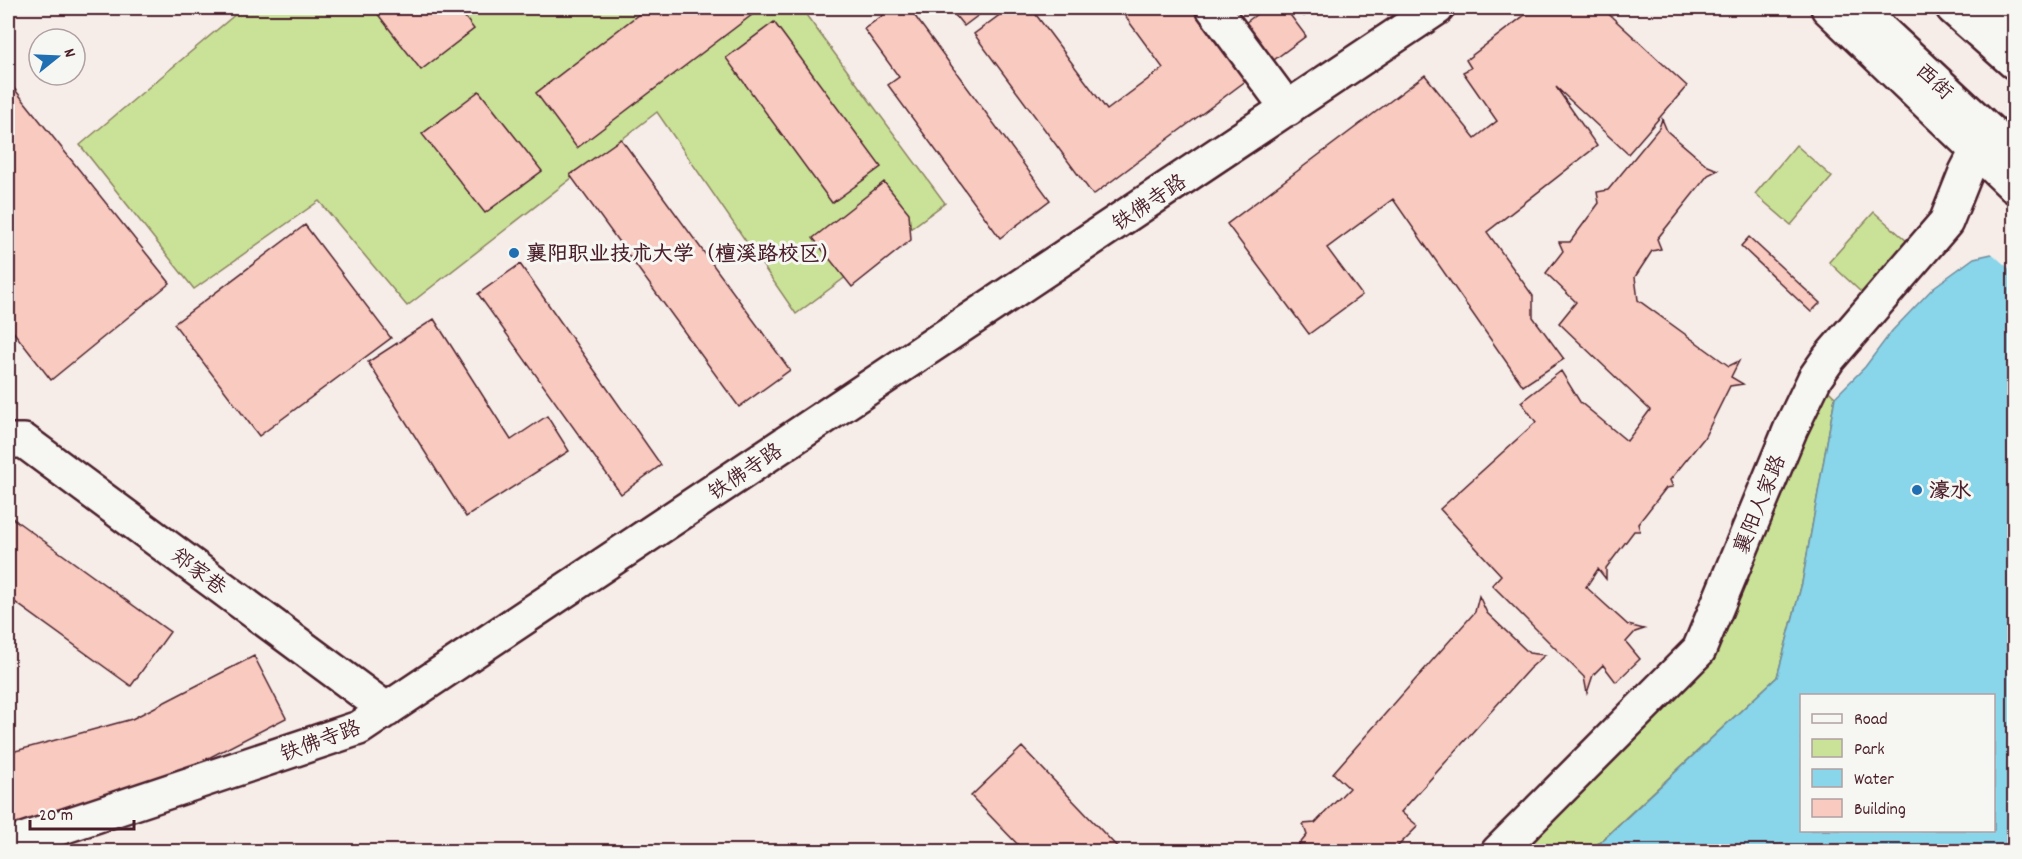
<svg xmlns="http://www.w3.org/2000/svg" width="2022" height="859" font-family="Dekko,'LXGW WenKai TC',sans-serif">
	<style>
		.green { fill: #cae297; stroke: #8a8061; stroke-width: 1.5 }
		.water { fill: #89d5e9; stroke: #708c9d; stroke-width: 1.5; fill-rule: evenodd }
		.pier { fill: #f7ede8 }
		.building { fill: #f9cabf; stroke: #4a1f2b; stroke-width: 1.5 }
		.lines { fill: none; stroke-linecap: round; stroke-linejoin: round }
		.minor-casing { stroke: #4a1f2b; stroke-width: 38 }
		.major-casing { stroke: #4a1f2b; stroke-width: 38 }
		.minor { stroke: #f6f6f2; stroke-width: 33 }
		.major { stroke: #f6f6f2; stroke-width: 33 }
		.poi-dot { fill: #1f6fb2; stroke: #f6f6f2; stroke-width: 2 }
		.labels { text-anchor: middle; stroke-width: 6; stroke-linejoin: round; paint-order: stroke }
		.street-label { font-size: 21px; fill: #4a1f2b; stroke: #f6f6f2 }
		.poi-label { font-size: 21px; font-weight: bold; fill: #4a1f2b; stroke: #f6f6f2; text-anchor: start }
	</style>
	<rect width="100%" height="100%" fill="#f7ede8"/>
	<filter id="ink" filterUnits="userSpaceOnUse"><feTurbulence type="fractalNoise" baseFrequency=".0167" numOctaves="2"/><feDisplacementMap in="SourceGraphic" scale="12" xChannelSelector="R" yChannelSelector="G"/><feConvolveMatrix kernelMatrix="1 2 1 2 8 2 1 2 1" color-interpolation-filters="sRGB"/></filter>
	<g filter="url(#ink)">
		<path class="green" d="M243,8H801L945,203L796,314L657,112L407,306L319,201L194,289L80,145Z
			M1796,145L1832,177L1791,225L1755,194Z
			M1874,212L1908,242L1862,293L1829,262Z
			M1815,378L1835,397L1802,583L1777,677L1590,851L1504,852L1699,650Z"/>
		<path class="water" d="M2014,249V851L1590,852L1777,677L1802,583L1835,397L1865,367L1892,331L1934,287L1974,258ZM1802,696H1994V830H1802Z"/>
		<path class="pier" d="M2014,246V273L1989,251Z"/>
		<path class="building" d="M373,8H458L474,29L421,70Z
			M647,8H761L577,148L536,93Z
			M893,8H909L1050,200L1000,238L888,85L899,77L864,29Z
			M949,8H988L964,26Z
			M1009,8H1031L1107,110L1163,68L1119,8H1191L1217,44L1261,11L1258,8H1285L1306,36L1093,195L974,34Z
			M1297,8H1315L1304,16Z
			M1534,8H1602L1687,86L1628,154L1556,87L1597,146L1487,232L1533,296V317L1564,359L1523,386L1393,199L1327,248L1362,295L1309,334L1227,224L1425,75L1475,138L1497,121L1463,72L1471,68L1466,60Z
			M774,22L881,167L832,203L726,58Z
			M8,81L170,283L51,380L8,325Z
			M479,91L542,171L485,213L422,134Z
			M1662,119L1667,131L1708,166L1718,170L1708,175L1657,239L1661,249L1652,251L1635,277L1638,300L1729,366L1739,361L1731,377L1743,384L1730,386L1704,438L1670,480L1673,487L1666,488L1638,524L1640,531H1634L1606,568V579L1598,569L1586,587L1628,625L1644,629L1635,632L1626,642L1640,659L1616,682L1603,665L1593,675L1587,693L1584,677L1492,585L1501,575L1440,509L1536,422L1521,402L1561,371L1580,402L1627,441L1650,410L1559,323L1576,302L1546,273L1563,251L1559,242H1570L1599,203L1597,192L1608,190L1659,128Z
			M621,139L790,370L739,407L570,175Z
			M884,182L909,213L911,240L852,287L813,238Z
			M305,225L391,338L259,436L174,324Z
			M1749,237L1820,303L1811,312L1741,246Z
			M520,264L661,465L621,494L478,294Z
			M434,319L511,440L547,416L569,451L466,517L368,362Z
			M8,515L170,632L131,686L8,597Z
			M1479,596L1487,613L1529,653L1545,655L1529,669L1401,812L1418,826L1392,852H1293L1307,835L1303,824L1315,823L1349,788L1333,773L1475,612Z
			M254,656L286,718L160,783L8,828V753L132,719Z
			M1022,747L1122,852H1025L971,796Z"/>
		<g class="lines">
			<g class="minor-casing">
				<path id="minor" d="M1213,8L1288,109
					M1828,8L2014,186
					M1983,8L2014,35
					M8,441H24L387,710
					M8,845L359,728L1437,8
					M1498,852L1699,650L1791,428L1815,378L1829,358L1946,222L1966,172L1988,130"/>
			</g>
			<g class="major-casing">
				<path id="major" d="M1857,8L2014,154
					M1953,8L2014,62"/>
			</g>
			<use href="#minor" class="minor"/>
			<use href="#major" class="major"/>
		</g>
	</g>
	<g class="poi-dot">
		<circle cx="514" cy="253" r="6"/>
		<circle cx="1917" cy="490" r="6"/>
	</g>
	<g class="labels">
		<g class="street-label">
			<text transform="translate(1935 81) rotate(43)" y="7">西街</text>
			<text transform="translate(1149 202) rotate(-34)" y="7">铁佛寺路</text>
			<text transform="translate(745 471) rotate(-34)" y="7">铁佛寺路</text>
			<text transform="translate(1759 504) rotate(-68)" y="7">襄阳人家路</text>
			<text transform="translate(199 571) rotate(37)" y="7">郑家巷</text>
			<text transform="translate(320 740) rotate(-20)" y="7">铁佛寺路</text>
		</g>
		<g class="poi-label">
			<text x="526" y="260">襄阳职业技术大学（檀溪路校区）</text>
			<text x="1929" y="497">濠水</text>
		</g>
	</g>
	<rect width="2022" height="859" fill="none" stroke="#f6f6f2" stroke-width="30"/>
	<rect x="15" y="15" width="1992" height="829" fill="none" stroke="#4a1f2b" stroke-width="2" filter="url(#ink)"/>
	<rect x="1800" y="694" width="195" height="138" fill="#f6f6f2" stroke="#b1a0a2" stroke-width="1.5"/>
	<rect x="1812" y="714" width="30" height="9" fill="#f6f6f2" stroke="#b1a0a2" stroke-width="1.5"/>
	<text x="1854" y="724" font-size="18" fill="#4a1f2b">Road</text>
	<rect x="1812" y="739" width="30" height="18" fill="#cae297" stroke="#b1a0a2" stroke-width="1.5"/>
	<text x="1854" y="754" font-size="18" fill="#4a1f2b">Park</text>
	<rect x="1812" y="769" width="30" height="18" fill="#89d5e9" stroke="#b1a0a2" stroke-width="1.5"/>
	<text x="1854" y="784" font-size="18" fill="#4a1f2b">Water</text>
	<rect x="1812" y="799" width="30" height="18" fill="#f9cabf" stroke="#b1a0a2" stroke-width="1.5"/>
	<text x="1854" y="814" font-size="18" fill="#4a1f2b">Building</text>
	<g transform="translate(57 57) rotate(72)"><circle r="28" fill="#f6f6f2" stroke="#b1a0a2" stroke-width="1.5"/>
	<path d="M0-4.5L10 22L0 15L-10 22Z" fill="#1f6fb2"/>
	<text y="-9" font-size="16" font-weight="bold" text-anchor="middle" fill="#4a1f2b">N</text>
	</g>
	<path d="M30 820v9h104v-9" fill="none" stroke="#4a1f2b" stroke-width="3"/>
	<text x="39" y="820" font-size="18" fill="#4a1f2b" stroke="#f6f6f2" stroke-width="4.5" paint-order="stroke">20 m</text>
</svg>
